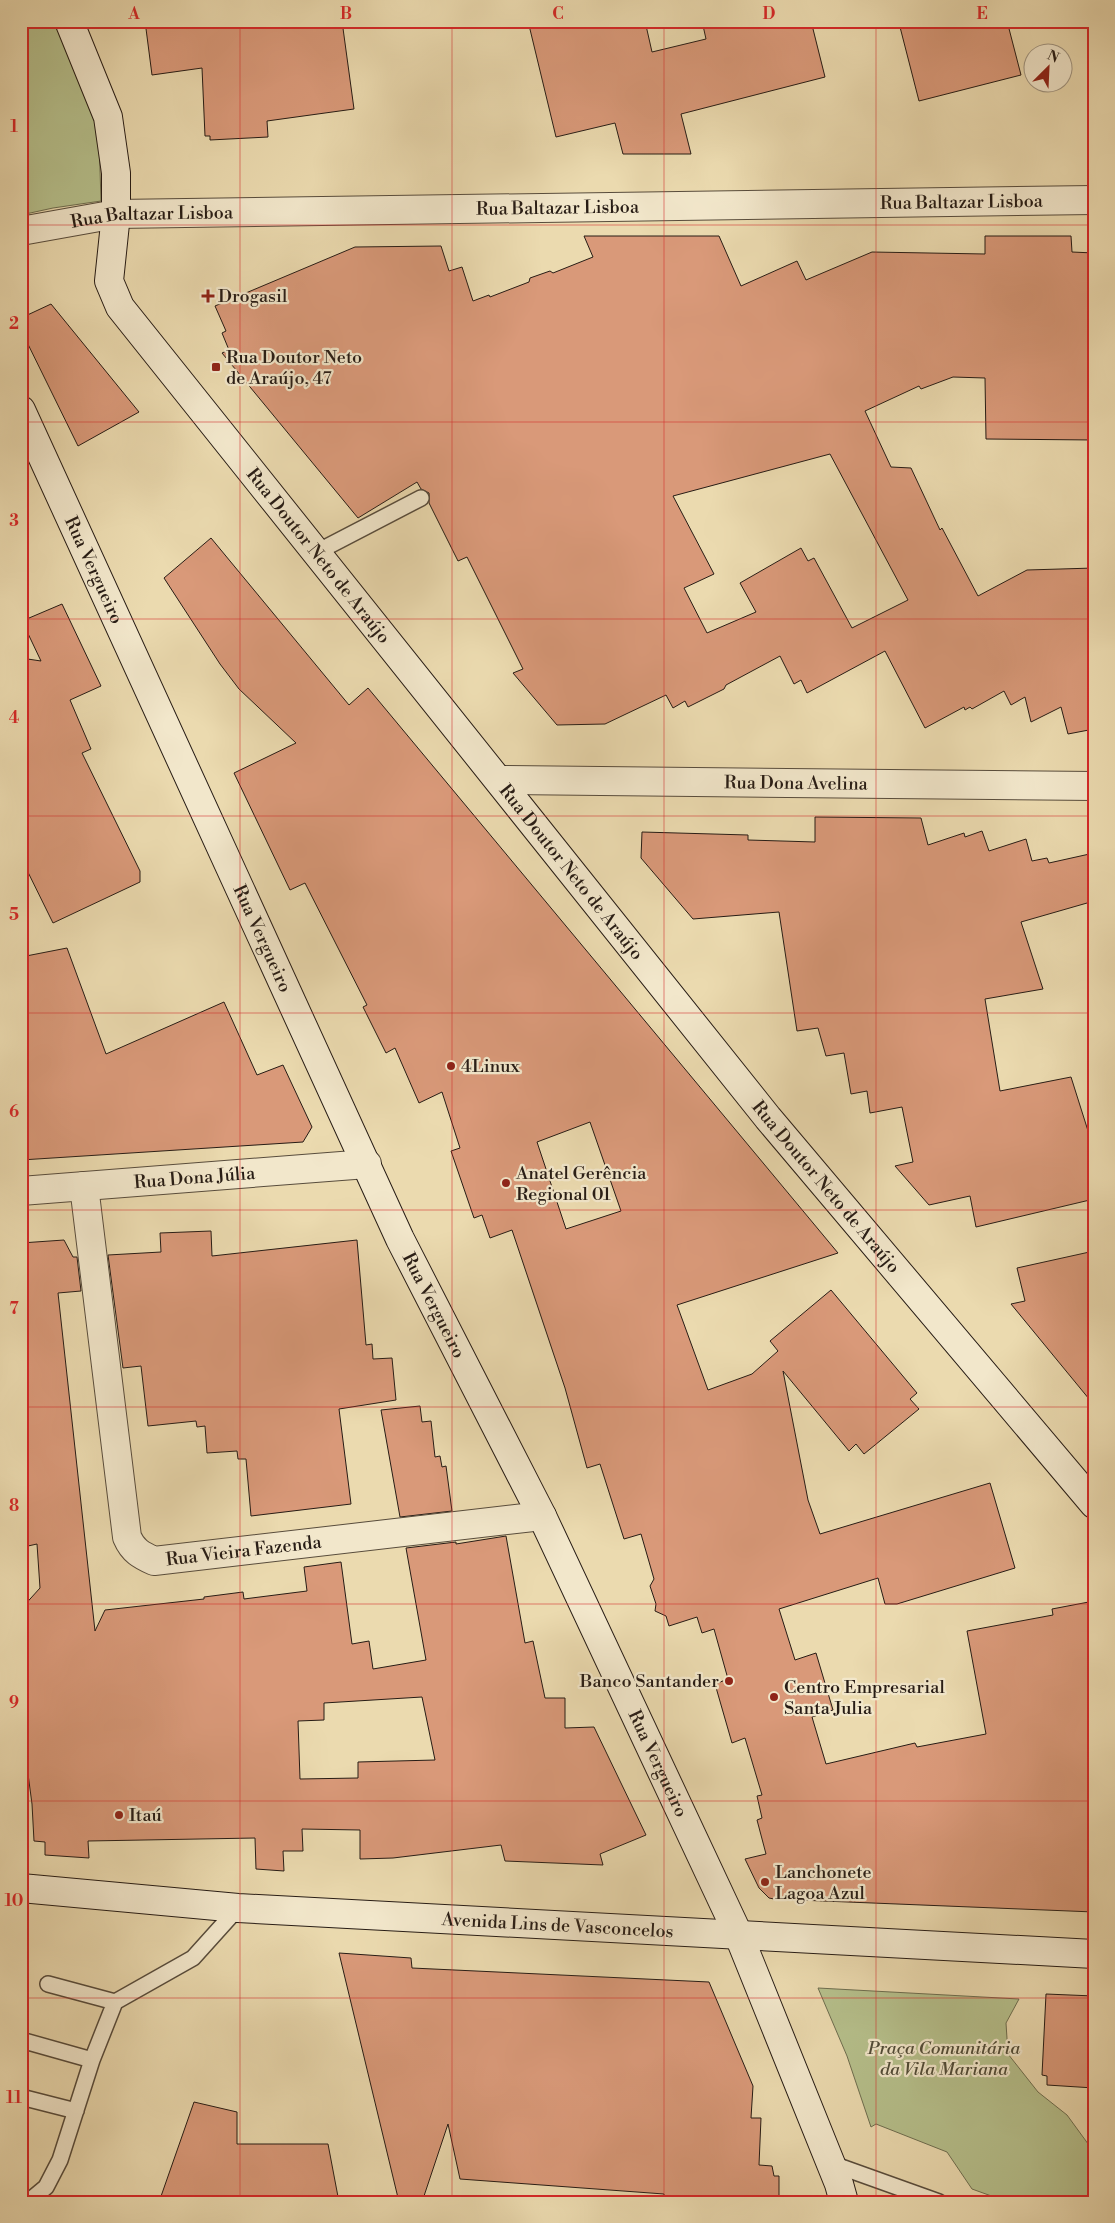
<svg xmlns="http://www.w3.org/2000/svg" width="1115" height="2223" font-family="'Libre Bodoni',serif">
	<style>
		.green { fill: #b6c08c; stroke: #6e6e50 }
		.building { fill: #d99979; stroke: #271c15; fill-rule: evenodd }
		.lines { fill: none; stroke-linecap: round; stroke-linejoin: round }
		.lane-casing { stroke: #584c3c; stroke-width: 18 }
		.street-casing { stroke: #584c3c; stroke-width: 30 }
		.secondary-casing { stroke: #271c15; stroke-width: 30 }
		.lane { stroke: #f2e7cb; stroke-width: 15 }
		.street { stroke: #f2e7cb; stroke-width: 28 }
		.secondary { stroke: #f2e7cb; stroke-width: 28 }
		.grid { fill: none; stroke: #d62828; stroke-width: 1; stroke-opacity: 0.55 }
		.poi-dot { fill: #8f2418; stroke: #f2e7cb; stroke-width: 2 }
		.labels { text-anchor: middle; stroke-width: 4.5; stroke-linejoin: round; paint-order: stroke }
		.street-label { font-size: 18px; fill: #271c15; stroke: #f2e7cb }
		.poi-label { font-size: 18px; fill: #271c15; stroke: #f2e7cb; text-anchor: start }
		.park-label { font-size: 18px; font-style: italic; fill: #524d39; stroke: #f2e7cb }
		.neatline { fill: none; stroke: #d62828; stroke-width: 2 }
		.grid-label { font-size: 16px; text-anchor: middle; font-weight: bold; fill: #d62828 }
	</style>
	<rect width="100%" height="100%" fill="#ebdaaf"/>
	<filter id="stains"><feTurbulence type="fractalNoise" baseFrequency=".004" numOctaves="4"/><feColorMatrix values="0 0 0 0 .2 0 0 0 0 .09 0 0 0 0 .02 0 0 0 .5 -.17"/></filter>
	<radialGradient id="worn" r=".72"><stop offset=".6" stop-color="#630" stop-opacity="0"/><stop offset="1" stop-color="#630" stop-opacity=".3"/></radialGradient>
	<path class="green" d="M21,21H60L95,108L99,138L101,201L53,208L21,215Z
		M818,1988L1019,1999L1006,2023L1008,2054L1038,2092L1067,2115L1094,2152V2202H1008L972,2189L947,2152L876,2124L871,2127L847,2056Z"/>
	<path class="building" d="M145,21H342L354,109L267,121L268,137L210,140V136H205L202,68L152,75Z
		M528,21H645L652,52L706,39L702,21H811L825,77L681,114L691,154H623L615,123L556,137Z
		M924,21H1007L1021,75L919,101L900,27Z
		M584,236H719L741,286L797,261L806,280L872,252L985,254V236H1071L1072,252L1094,253V440L986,439L985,378L953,377L921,389L919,386L865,411L891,467L911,468L940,530L942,528L978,596L1027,570L1094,568V729L1068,734L1061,707L1031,722L1025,697L1011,705L1004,691L972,709L970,707L965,710L964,707L925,728L885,651L807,693L801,680L794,684L780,656L726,685L724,689L688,707L685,701L673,708L666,695L605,724L557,725L513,673L523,669L467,557L458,561L429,503V493L421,489L417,482L358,518L222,353L229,350L222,333L226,331L215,306L355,247L441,246L449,271L462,267L473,301L489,295L490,297L529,282L530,278L550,271L553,273L593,257ZM830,454L908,600L852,628L814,558L808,561L801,548L740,583L756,612L707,633L684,588L714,574L673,496Z
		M51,304L139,412L78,446L21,330V318Z
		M211,538L349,705L368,688L838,1253L677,1305L708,1390L752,1374L778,1351L770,1341L831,1290L917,1393L910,1399L919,1409L864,1454L856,1444L849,1451L783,1371L808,1500L820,1534L990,1483L1015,1568L897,1604H885L878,1578L779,1609L795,1660L816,1653L833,1710L812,1717L826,1764L915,1743L917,1747L986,1734L967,1631L1053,1615L1052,1609L1094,1601V1912L774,1899L769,1898L759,1888L745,1859L766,1854L757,1820L762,1818L757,1796L762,1795L745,1738L732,1743L715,1684L728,1679L714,1629L702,1633L697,1617L669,1626L666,1616L655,1611L656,1604L650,1586L654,1579L641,1534L624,1539L600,1464L587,1468L565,1388L512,1230L490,1238L482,1215L474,1218L451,1151L460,1148L442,1092L419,1103L395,1048L386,1053L363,1007L367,1005L305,883L290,890L234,773L296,743L239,689L220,664L164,578ZM590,1122L621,1211L566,1229L537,1142Z
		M62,604L101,686L70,700L91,749L82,753L140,871V882L53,923L21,858V658L41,661L22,621Z
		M815,817L921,818L928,845L964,833L965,837L982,831L989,851L1026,839L1032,861L1047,858L1049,863L1094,853V901L1021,922L1043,989L985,999L1000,1091L1071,1077L1089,1134L1094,1133V1199L976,1227L970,1196L929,1205L895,1166L913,1162L902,1107L870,1113L867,1091L851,1094L844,1053L826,1056L818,1028L797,1031L779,912L693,919L641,858L642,832L748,835V840L815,842Z
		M67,948L106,1054L224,1002L257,1075L283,1065L312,1127L303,1142L21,1160V957Z
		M211,1231L212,1256L357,1240L366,1345L372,1344L373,1359L392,1358L396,1400L339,1409L351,1504L251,1516L246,1459H238L237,1451L207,1453L205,1426L197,1427L196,1421L148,1426L141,1366L123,1368L108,1255L161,1252L160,1233Z
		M64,1240L73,1257H77L81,1291L58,1293L95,1631L105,1610L204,1599V1597L243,1592L244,1599L307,1591L304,1567L341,1562L352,1644L369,1641L373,1669L426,1660L406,1548L456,1542V1544L506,1536L525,1643L533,1641L545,1698H565V1728L594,1727L646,1835L600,1854L603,1865L505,1861L501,1845L393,1858L360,1859V1830L302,1829L303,1851H283L284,1871L256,1869L255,1838L88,1841L89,1858L45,1855V1842L34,1841L32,1804L21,1721V1609L40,1588L37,1544L28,1546L25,1515L21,1516V1243ZM422,1697L435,1760L358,1762V1778L300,1779L298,1721L324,1720V1703Z
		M1094,1251V1405L1011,1304L1025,1301L1017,1268Z
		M420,1406L422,1422L431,1421L435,1457L440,1456L442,1467L446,1466L452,1511L400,1517L381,1410Z
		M339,1953L411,1958L412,1968L709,1982L753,2086L751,2118H761L759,2165L772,2166L774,2176H779V2202H664V2194L460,2179L448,2124L422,2202H399Z
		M1046,1994L1094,1996V2088L1047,2085V2076L1042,2075Z
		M194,2102L237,2112V2144H328L339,2202H159Z"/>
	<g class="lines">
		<g class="lane-casing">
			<path id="lane" d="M317,552L421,498
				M48,1984L115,2002L193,1958L238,1908
				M21,2040L92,2060
				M21,2097L76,2111
				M830,2163L939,2202
				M28,2202L46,2187L60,2160L92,2060L115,2002"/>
		</g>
		<g class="street-casing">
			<g id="street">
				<path id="s1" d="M21,231L116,214L1094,200"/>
				<path id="s2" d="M500,780L1094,786"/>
				<path id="s3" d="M84,1186L127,1537C133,1551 141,1555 154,1561L542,1516"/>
				<path id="s4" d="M21,1191L367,1164"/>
			</g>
		</g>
		<g class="secondary-casing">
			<g id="secondary">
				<path id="s5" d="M69,21L108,117L116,173V214L109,281L120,307L768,1118L1094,1504"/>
				<path id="s6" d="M21,410L400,1239L542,1516L739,1936L839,2184L844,2202"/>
				<path id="s7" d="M21,1888L238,1908L1094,1954"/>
			</g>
		</g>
		<use href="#lane" class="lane"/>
		<use href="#street" class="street"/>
		<use href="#secondary" class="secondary"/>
	</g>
	<path class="grid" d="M240,21V2202M452,21V2202M664,21V2202M876,21V2202M21,225H1094M21,422H1094M21,619H1094M21,816H1094M21,1013H1094M21,1210H1094M21,1407H1094M21,1604H1094M21,1801H1094M21,1998H1094"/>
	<g class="poi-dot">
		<path d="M205.5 288.5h5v5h5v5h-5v5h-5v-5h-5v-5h5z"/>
		<rect x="211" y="362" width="10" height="10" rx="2.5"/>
		<circle cx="451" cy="1066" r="5"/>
		<circle cx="506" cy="1183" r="5"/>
		<circle cx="729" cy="1681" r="5"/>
		<circle cx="774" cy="1697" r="5"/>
		<circle cx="119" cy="1815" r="5"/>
		<circle cx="765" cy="1882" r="5"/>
	</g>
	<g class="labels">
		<g class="street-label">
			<text dy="6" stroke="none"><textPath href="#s1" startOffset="942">Rua Baltazar Lisboa</textPath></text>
			<text dy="6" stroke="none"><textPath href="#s1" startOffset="538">Rua Baltazar Lisboa</textPath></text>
			<text dy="6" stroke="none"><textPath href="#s1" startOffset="132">Rua Baltazar Lisboa</textPath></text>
			<text dy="6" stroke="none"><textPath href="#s5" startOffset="615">Rua Doutor Neto de Araújo</textPath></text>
			<text dy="6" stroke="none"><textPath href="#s6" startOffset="176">Rua Vergueiro</textPath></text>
			<text dy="6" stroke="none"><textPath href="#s2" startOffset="296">Rua Dona Avelina</textPath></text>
			<text dy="6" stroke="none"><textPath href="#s5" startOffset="1020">Rua Doutor Neto de Araújo</textPath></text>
			<text dy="6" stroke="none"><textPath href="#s6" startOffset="581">Rua Vergueiro</textPath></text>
			<text dy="6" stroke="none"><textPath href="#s4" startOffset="174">Rua Dona Júlia</textPath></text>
			<text dy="6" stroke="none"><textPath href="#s5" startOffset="1425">Rua Doutor Neto de Araújo</textPath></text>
			<text dy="6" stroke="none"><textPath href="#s6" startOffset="986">Rua Vergueiro</textPath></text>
			<text dy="6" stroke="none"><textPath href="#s3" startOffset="481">Rua Vieira Fazenda</textPath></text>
			<text dy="6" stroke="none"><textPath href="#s6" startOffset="1496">Rua Vergueiro</textPath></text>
			<text dy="6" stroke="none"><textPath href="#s7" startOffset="538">Avenida Lins de Vasconcelos</textPath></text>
		</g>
		<g class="poi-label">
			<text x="218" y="302">Drogasil</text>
			<text x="226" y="363">Rua Doutor Neto<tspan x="226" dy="21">de Araújo, 47</tspan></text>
			<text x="461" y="1072">4Linux</text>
			<text x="516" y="1179">Anatel Gerência<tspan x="516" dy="21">Regional 01</tspan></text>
			<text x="719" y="1687" text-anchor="end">Banco Santander</text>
			<text x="784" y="1693">Centro Empresarial<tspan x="784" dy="21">Santa Julia</tspan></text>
			<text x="129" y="1821">Itaú</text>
			<text x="775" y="1878">Lanchonete<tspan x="775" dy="21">Lagoa Azul</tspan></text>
		</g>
		<g class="park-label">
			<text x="944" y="2054">Praça Comunitária<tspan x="944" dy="21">da Vila Mariana</tspan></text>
		</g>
	</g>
	<rect width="1115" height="2223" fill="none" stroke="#ebdaaf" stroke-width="55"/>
	<g transform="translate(1048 68) rotate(24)"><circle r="24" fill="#f2e7cb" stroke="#a19682"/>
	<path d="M0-4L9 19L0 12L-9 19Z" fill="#8f2418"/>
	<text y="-8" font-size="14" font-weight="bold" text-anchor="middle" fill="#271c15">N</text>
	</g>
	<rect x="28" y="28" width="1060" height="2168" class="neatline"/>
	<g class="grid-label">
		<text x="134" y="19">A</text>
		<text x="346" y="19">B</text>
		<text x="558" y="19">C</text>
		<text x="769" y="19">D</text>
		<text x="982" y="19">E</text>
		<text x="14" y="132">1</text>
		<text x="14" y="329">2</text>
		<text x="14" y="526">3</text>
		<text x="14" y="723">4</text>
		<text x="14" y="920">5</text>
		<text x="14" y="1117">6</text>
		<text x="14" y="1314">7</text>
		<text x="14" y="1511">8</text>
		<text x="14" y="1708">9</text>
		<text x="14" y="1906">10</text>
		<text x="14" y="2103">11</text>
	</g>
	<rect width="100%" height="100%" filter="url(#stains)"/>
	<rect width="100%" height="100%" fill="url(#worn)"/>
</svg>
